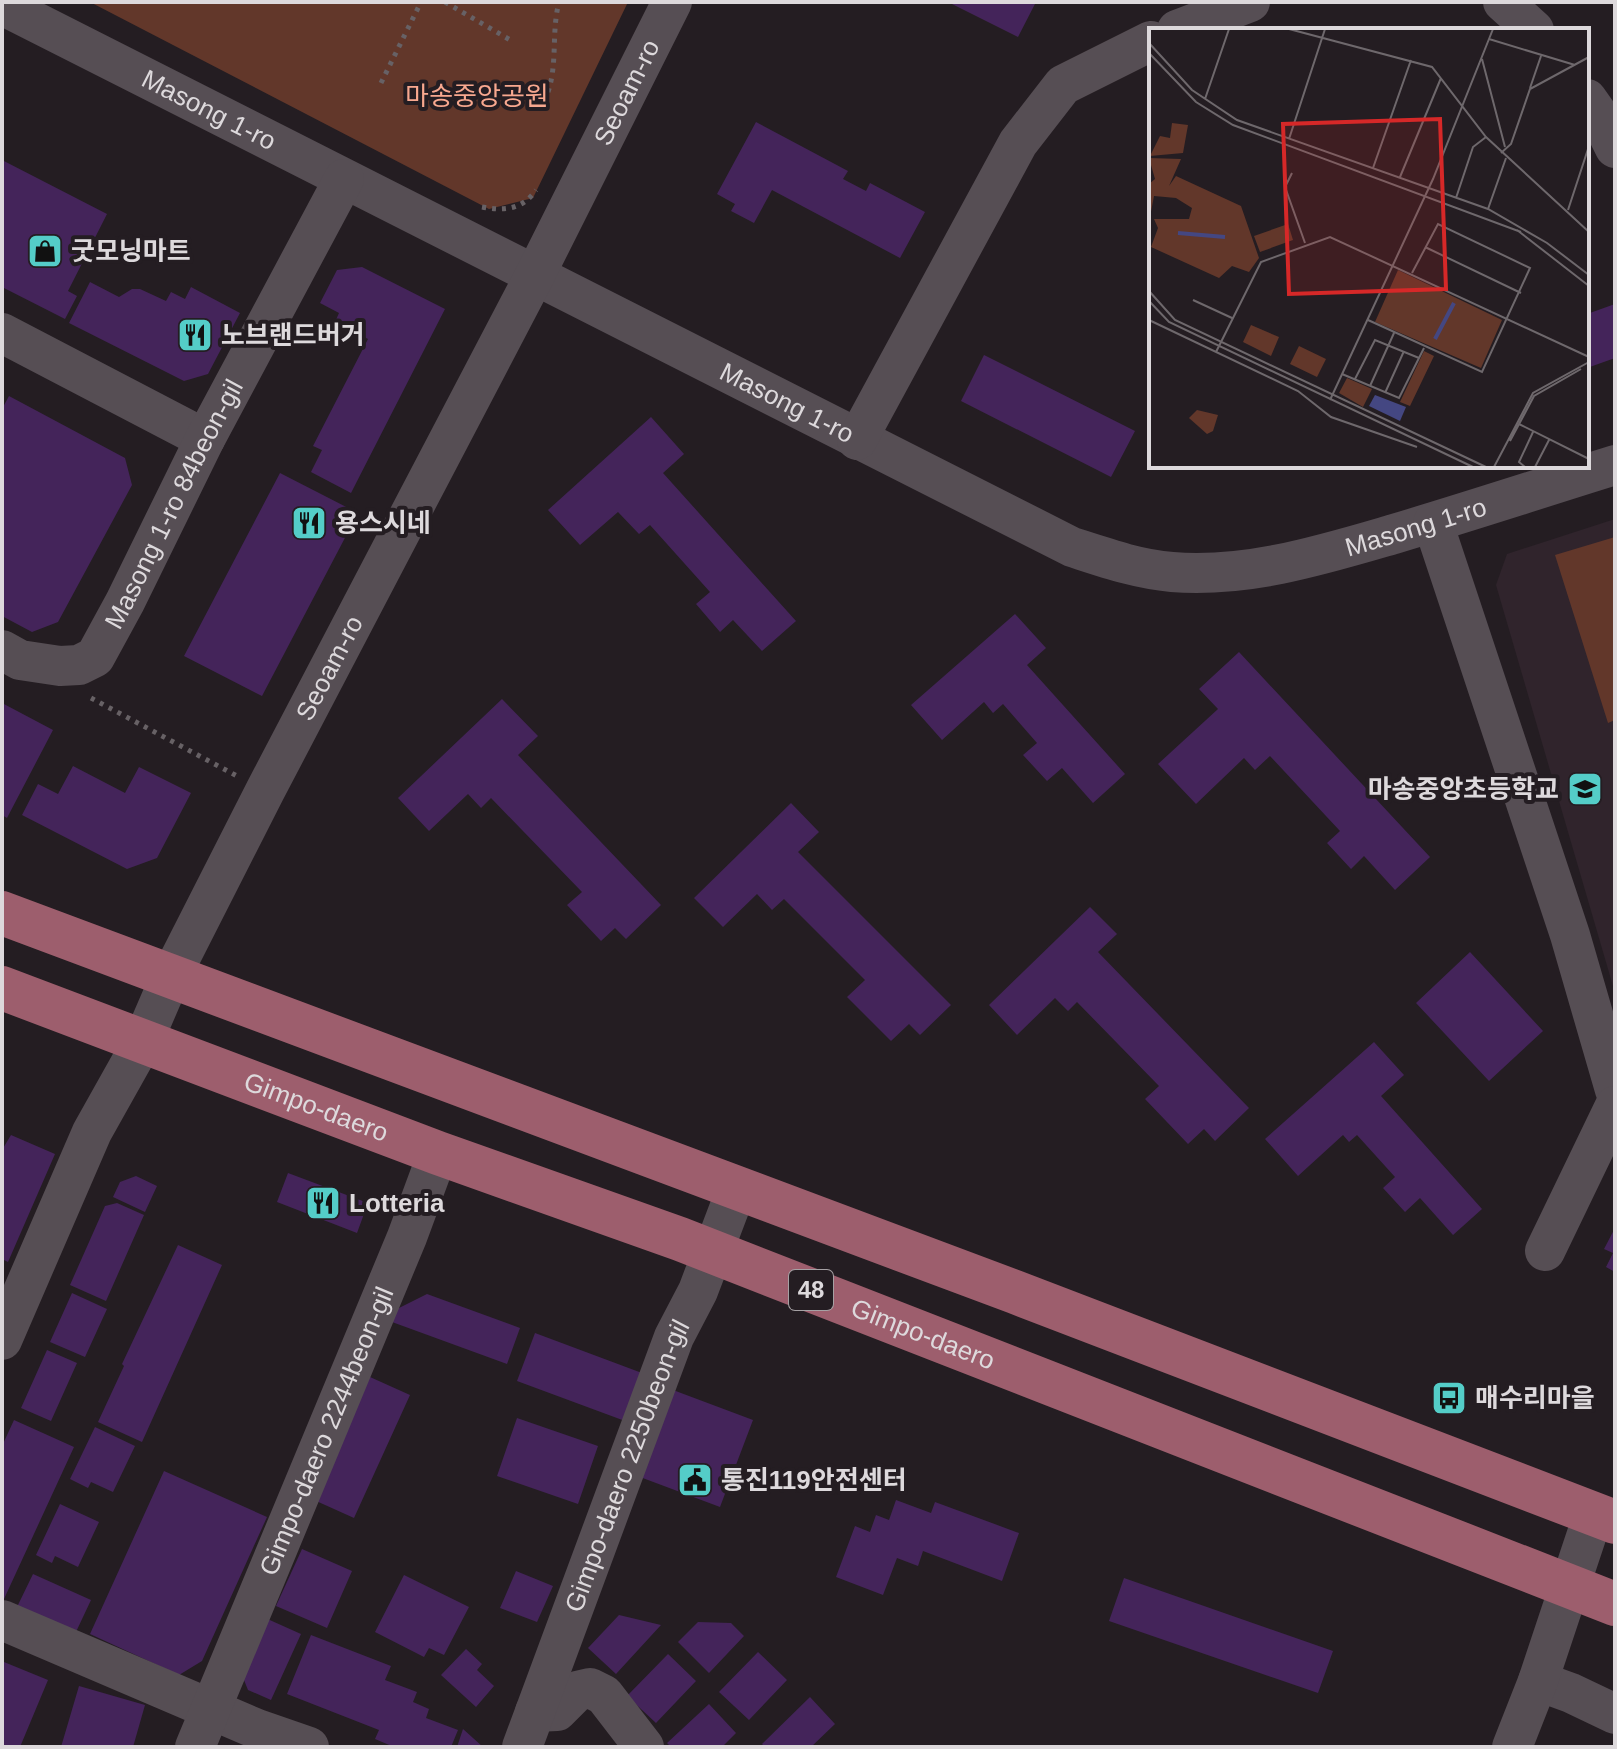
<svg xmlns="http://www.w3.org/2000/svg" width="1617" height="1749" font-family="Helvetica,'Noto Sans KR',sans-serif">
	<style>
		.built { fill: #30242c }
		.green { fill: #62372a }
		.building { fill: #44245a }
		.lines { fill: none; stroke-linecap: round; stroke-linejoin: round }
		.path { stroke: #676165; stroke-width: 5; stroke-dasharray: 4 6; stroke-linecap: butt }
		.minor { stroke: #564e54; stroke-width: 40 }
		.major { stroke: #9d5e6d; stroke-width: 44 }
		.labels { text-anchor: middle; stroke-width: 8; stroke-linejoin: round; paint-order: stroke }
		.shield { fill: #241d22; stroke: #a6a1a4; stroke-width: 2 }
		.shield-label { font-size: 24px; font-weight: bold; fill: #ddd9dc }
		.street-label { font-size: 26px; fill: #ddd9dc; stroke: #241d22 }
		.park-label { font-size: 26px; fill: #f8a88f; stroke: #241d22 }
		.poi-label { font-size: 26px; font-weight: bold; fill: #ddd9dc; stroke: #241d22; text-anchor: start }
		.inset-river { fill: none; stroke: #444782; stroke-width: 4 }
		.inset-road { fill: none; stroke: #6e686c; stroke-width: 2 }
		.view { fill: #d62828; fill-opacity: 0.15; stroke: #d62828; stroke-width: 4 }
		.inset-edge { fill: none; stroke: #ddd9dc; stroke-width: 4 }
	</style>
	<rect width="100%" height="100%" fill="#241d22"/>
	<path class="built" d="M1615,519V993L1496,585L1507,554Z"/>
	<path class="green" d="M90,2H628L533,198L489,209Z
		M1615,537V720L1608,723L1555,555Z"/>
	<path class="building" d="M948,2H1036L1018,37Z
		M756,122L848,171L843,179L866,191L870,183L925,212L900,258L772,190L754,223L731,211L735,204L717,194Z
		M2,160L107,214L68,291L77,296L65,319L2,287Z
		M362,267L445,309L351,493L311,472L322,450L313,446L368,339L335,322L339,313L320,303L337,270Z
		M90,282L119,297L132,289H140L166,301L171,292L185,299L191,287L240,313L208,374L184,381L69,323Z
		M1615,304V358L1587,368V314Z
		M984,355L1135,431L1111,477L961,401Z
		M9,396L125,458L132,485L58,622L32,632L2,616V409Z
		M651,417L684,454L663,473L796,621L762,651L733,620L720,632L696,604L710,592L650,525L639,534L618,512L580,545L548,510Z
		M280,473L358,513L262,696L184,656Z
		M1015,614L1046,648L1027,665L1125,774L1093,803L1062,768L1047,781L1023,755L1037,743L1003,704L993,713L984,702L942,740L911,705Z
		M1239,652L1430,857L1395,890L1364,856L1351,869L1327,843L1340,831L1270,756L1255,770L1244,758L1196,804L1158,764L1218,709L1199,689Z
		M502,699L538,736L518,755L661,905L626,939L615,928L601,941L567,905L582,892L491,798L481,808L468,794L429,831L398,798Z
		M2,703L53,730L7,818L2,815Z
		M73,766L125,793L139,767L191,793L157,858L127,869L22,815L38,784L58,794Z
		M791,803L819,832L798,852L951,1005L920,1035L909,1024L891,1041L847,997L865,980L784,899L772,910L757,894L723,927L694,898Z
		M1090,907L1117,934L1098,952L1249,1108L1215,1141L1204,1129L1188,1144L1145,1099L1159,1086L1077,1002L1068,1011L1055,998L1017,1035L989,1005Z
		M1470,952L1543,1031L1489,1081L1416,1003Z
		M1374,1042L1404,1075L1381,1096L1482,1209L1453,1235L1420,1198L1405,1212L1383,1188L1395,1177L1357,1135L1349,1142L1343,1135L1298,1176L1265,1139Z
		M11,1135L55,1154L8,1262L2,1259V1150Z
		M288,1173L368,1203L357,1233L277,1202Z
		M136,1176L157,1186L145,1212L113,1197L120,1182Z
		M117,1203L144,1215L106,1301L70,1285L105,1206Z
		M1615,1228V1272L1606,1267L1613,1253L1604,1249Z
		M178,1245L222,1265L142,1442L98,1422L124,1366L122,1364Z
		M72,1293L107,1309L85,1357L50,1342Z
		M427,1294L520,1328L507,1364L392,1322L397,1309Z
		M535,1333L642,1373L625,1421L517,1381Z
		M47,1350L77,1363L51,1421L21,1408Z
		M370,1377L410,1395L354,1518L314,1500Z
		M673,1390L753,1420L720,1507L640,1477Z
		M517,1418L598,1446L578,1504L497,1476Z
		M14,1420L74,1447L4,1599L2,1598V1446Z
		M95,1427L135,1446L113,1492L91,1482L88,1488L70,1479Z
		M164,1471L267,1517L202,1661L179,1675L90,1634Z
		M896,1500L931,1513L935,1502L1019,1533L1002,1581L923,1551L918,1566L897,1558L883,1595L836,1577L855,1526L870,1532L876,1515L889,1520Z
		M60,1504L99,1522L78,1567L55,1556L52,1563L36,1555Z
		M302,1549L352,1571L327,1628L276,1606Z
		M516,1571L553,1586L537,1622L500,1608Z
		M33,1574L91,1600L75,1634L17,1607Z
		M404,1575L469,1607L444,1655L429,1648L424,1657L375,1632Z
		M1124,1578L1333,1651L1318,1693L1109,1621Z
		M619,1615L661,1625L616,1674L588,1648Z
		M263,1617L301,1634L271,1700L248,1690L240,1670Z
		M698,1622L731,1623L744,1636L709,1673L678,1642Z
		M311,1635L391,1666L385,1680L417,1692L413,1702L429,1709L426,1718L458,1730L451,1747H394L375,1739L379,1730L287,1694Z
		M466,1649L482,1664L477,1670L494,1686L476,1707L441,1675Z
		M758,1652L787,1680L749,1720L719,1692Z
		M668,1654L696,1681L656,1723L627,1696Z
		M4,1662L48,1680L20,1747H2Z
		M79,1686L145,1705L133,1747H61Z
		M810,1697L835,1724L811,1747H765L762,1744Z
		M709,1704L736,1733L722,1747H671L667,1743Z
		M463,1729L483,1747H457Z"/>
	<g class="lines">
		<path class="path" d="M445,2L512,41
			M381,83L421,2
			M548,92C558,62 551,33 559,2
			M482,207C504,211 522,210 536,190
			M91,698L237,776"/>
		<g class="minor">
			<path d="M1503,2L1534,30"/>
			<path id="s1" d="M2,5L1072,547C1106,558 1137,569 1172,572C1248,578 1322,555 1394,534C1468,512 1541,488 1615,465"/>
			<path d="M1177,30L1250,2"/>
			<path d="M1587,99L1599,116L1615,148"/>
			<path d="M2,333L205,439"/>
			<path d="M857,440L1018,143L1063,85L1151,41"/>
			<path d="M1433,523L1570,935L1615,1090"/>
			<path id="s2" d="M2,650L20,660L60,666L79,665L95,657L125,602L205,439L344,179"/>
			<path d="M1545,1251L1615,1106"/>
			<path id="s3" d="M2,1340L92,1132L143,1041L171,976L265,791L535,275L672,2"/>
			<path d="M2,1620L257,1729L309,1747"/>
			<path d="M1538,1681L1571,1693L1615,1714"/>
			<path d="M535,1712L557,1711L577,1691L590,1688L604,1695L644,1747"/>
			<path id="s4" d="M195,1747L407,1237L438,1153"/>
			<path id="s5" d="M522,1747L674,1337L698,1291L737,1188"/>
			<path d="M1512,1747L1538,1681L1594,1513"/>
		</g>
		<g class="major">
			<path d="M2,913L1015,1292L1615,1522"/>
			<path id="s6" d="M2,988L438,1153L680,1239L1615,1604"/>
		</g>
	</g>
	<defs>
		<g id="shop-square" transform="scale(1.8)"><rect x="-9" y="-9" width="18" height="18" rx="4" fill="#54cdc8" stroke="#241d22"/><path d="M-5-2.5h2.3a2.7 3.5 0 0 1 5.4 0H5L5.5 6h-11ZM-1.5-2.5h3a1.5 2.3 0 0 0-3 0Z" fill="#111"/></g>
		<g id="restaurant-square" transform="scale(1.8)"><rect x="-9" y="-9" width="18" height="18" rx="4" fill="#54cdc8" stroke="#241d22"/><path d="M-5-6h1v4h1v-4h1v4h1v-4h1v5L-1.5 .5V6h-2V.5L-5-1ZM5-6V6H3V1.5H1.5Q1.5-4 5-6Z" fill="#111"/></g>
		<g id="school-square" transform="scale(1.8)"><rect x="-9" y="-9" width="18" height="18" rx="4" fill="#54cdc8" stroke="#241d22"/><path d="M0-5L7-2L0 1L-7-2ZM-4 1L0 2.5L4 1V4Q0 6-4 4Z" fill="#111"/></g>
		<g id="bus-square" transform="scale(1.8)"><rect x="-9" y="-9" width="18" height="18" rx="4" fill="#54cdc8" stroke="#241d22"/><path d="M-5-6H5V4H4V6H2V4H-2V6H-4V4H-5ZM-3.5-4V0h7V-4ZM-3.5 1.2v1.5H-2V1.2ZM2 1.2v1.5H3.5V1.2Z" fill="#111"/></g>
		<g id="civic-square" transform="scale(1.8)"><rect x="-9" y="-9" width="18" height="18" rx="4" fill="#54cdc8" stroke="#241d22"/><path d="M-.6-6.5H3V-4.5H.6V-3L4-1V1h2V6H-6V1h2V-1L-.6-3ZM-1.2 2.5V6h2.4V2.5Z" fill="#111"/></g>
	</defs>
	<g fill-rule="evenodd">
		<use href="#shop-square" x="45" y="251"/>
		<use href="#restaurant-square" x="195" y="335"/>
		<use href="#restaurant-square" x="309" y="523"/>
		<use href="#school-square" x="1585" y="789"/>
		<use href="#restaurant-square" x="323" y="1203"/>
		<use href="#bus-square" x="1449" y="1398"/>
		<use href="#civic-square" x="695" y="1480"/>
	</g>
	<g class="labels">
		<rect class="shield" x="789" y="1270" width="44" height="40" rx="6"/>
		<g class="shield-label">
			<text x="811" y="1298">48</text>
		</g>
		<g class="street-label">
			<text dy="9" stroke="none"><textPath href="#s3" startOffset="1396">Seoam-ro</textPath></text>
			<text dy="9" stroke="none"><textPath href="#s1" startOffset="232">Masong 1-ro</textPath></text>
			<text dy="9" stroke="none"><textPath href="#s1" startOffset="880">Masong 1-ro</textPath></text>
			<text dy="9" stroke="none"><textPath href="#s2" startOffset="270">Masong 1-ro 84beon-gil</textPath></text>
			<text dy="9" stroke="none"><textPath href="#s1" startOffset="1552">Masong 1-ro</textPath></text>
			<text dy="9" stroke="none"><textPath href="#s3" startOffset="748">Seoam-ro</textPath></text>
			<text dy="9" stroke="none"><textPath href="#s6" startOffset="336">Gimpo-daero</textPath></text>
			<text dy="9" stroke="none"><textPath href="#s6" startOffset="984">Gimpo-daero</textPath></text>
			<text dy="9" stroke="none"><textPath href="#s4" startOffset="342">Gimpo-daero 2244beon-gil</textPath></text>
			<text dy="9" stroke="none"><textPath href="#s5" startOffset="300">Gimpo-daero 2250beon-gil</textPath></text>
		</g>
		<g class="park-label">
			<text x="477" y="105">마송중앙공원</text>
		</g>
		<g class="poi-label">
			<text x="71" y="260">굿모닝마트</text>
			<text x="221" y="344">노브랜드버거</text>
			<text x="335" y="532">용스시네</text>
			<text x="1559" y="798" text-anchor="end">마송중앙초등학교</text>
			<text x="349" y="1212">Lotteria</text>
			<text x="1475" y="1407">매수리마을</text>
			<text x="721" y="1489">통진119안전센터</text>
		</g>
	</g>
	<g transform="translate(1149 28)">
		<rect width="440" height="440" fill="#241d22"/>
		<path d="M23,95L39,97L34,125L1,128L11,108L21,110ZM0,130L32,131L20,158L27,148L92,178L110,230L100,244L83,238L70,250L2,219L9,200L5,191H40L43,180L27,170L5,168L0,194V156L6,151ZM139,196L144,212L111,224L105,208ZM249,242L353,292L332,340L226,294ZM102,297L130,309L122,328L94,314ZM150,318L177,331L168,349L141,336ZM275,323L285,328L261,378L251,374ZM198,350L223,361L214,379L190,365ZM48,382L69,387L64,403L58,406L40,390Z" fill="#62372a"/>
		<path d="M226,367L257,379L251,393L220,378Z" fill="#444782"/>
		<path class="inset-river" d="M29,205L76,209M286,311L305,275"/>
		<path class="inset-road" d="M140,1L283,39L337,109L440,204M340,11L426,37M0,15L43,62L88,92L339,181L398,215L440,247M0,25L47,74L84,97L372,204M333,31L356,119M381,60L392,28M56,71L80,1M140,111L176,1M352,125L362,116L381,61L440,29M224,140L262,32M143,145L136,159L156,215M251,149L292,50M307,170L324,119L337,109M339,181L357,130M419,182L440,118M368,202L440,258M276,219L372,265M0,263L26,292L337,439M44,272L83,290M0,273L20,294L324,439M0,292L149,363L182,389L268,419M219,292L333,344L381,240L289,196L263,245M67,324L112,234L181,209L440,329M193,346L250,370L275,320M206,351L226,312L270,330M221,358L245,305M236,365L255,323M181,372L284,151L344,1M370,396L440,431M361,413L385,368L432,341M345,439L384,365L440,334M376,439L370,434L384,404M386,439L400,412"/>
		<path class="view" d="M291,91L297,261L140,266L134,96Z"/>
		<rect width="440" height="440" class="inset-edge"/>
	</g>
	<rect width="1617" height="1749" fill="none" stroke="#ddd9dc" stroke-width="8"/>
</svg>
